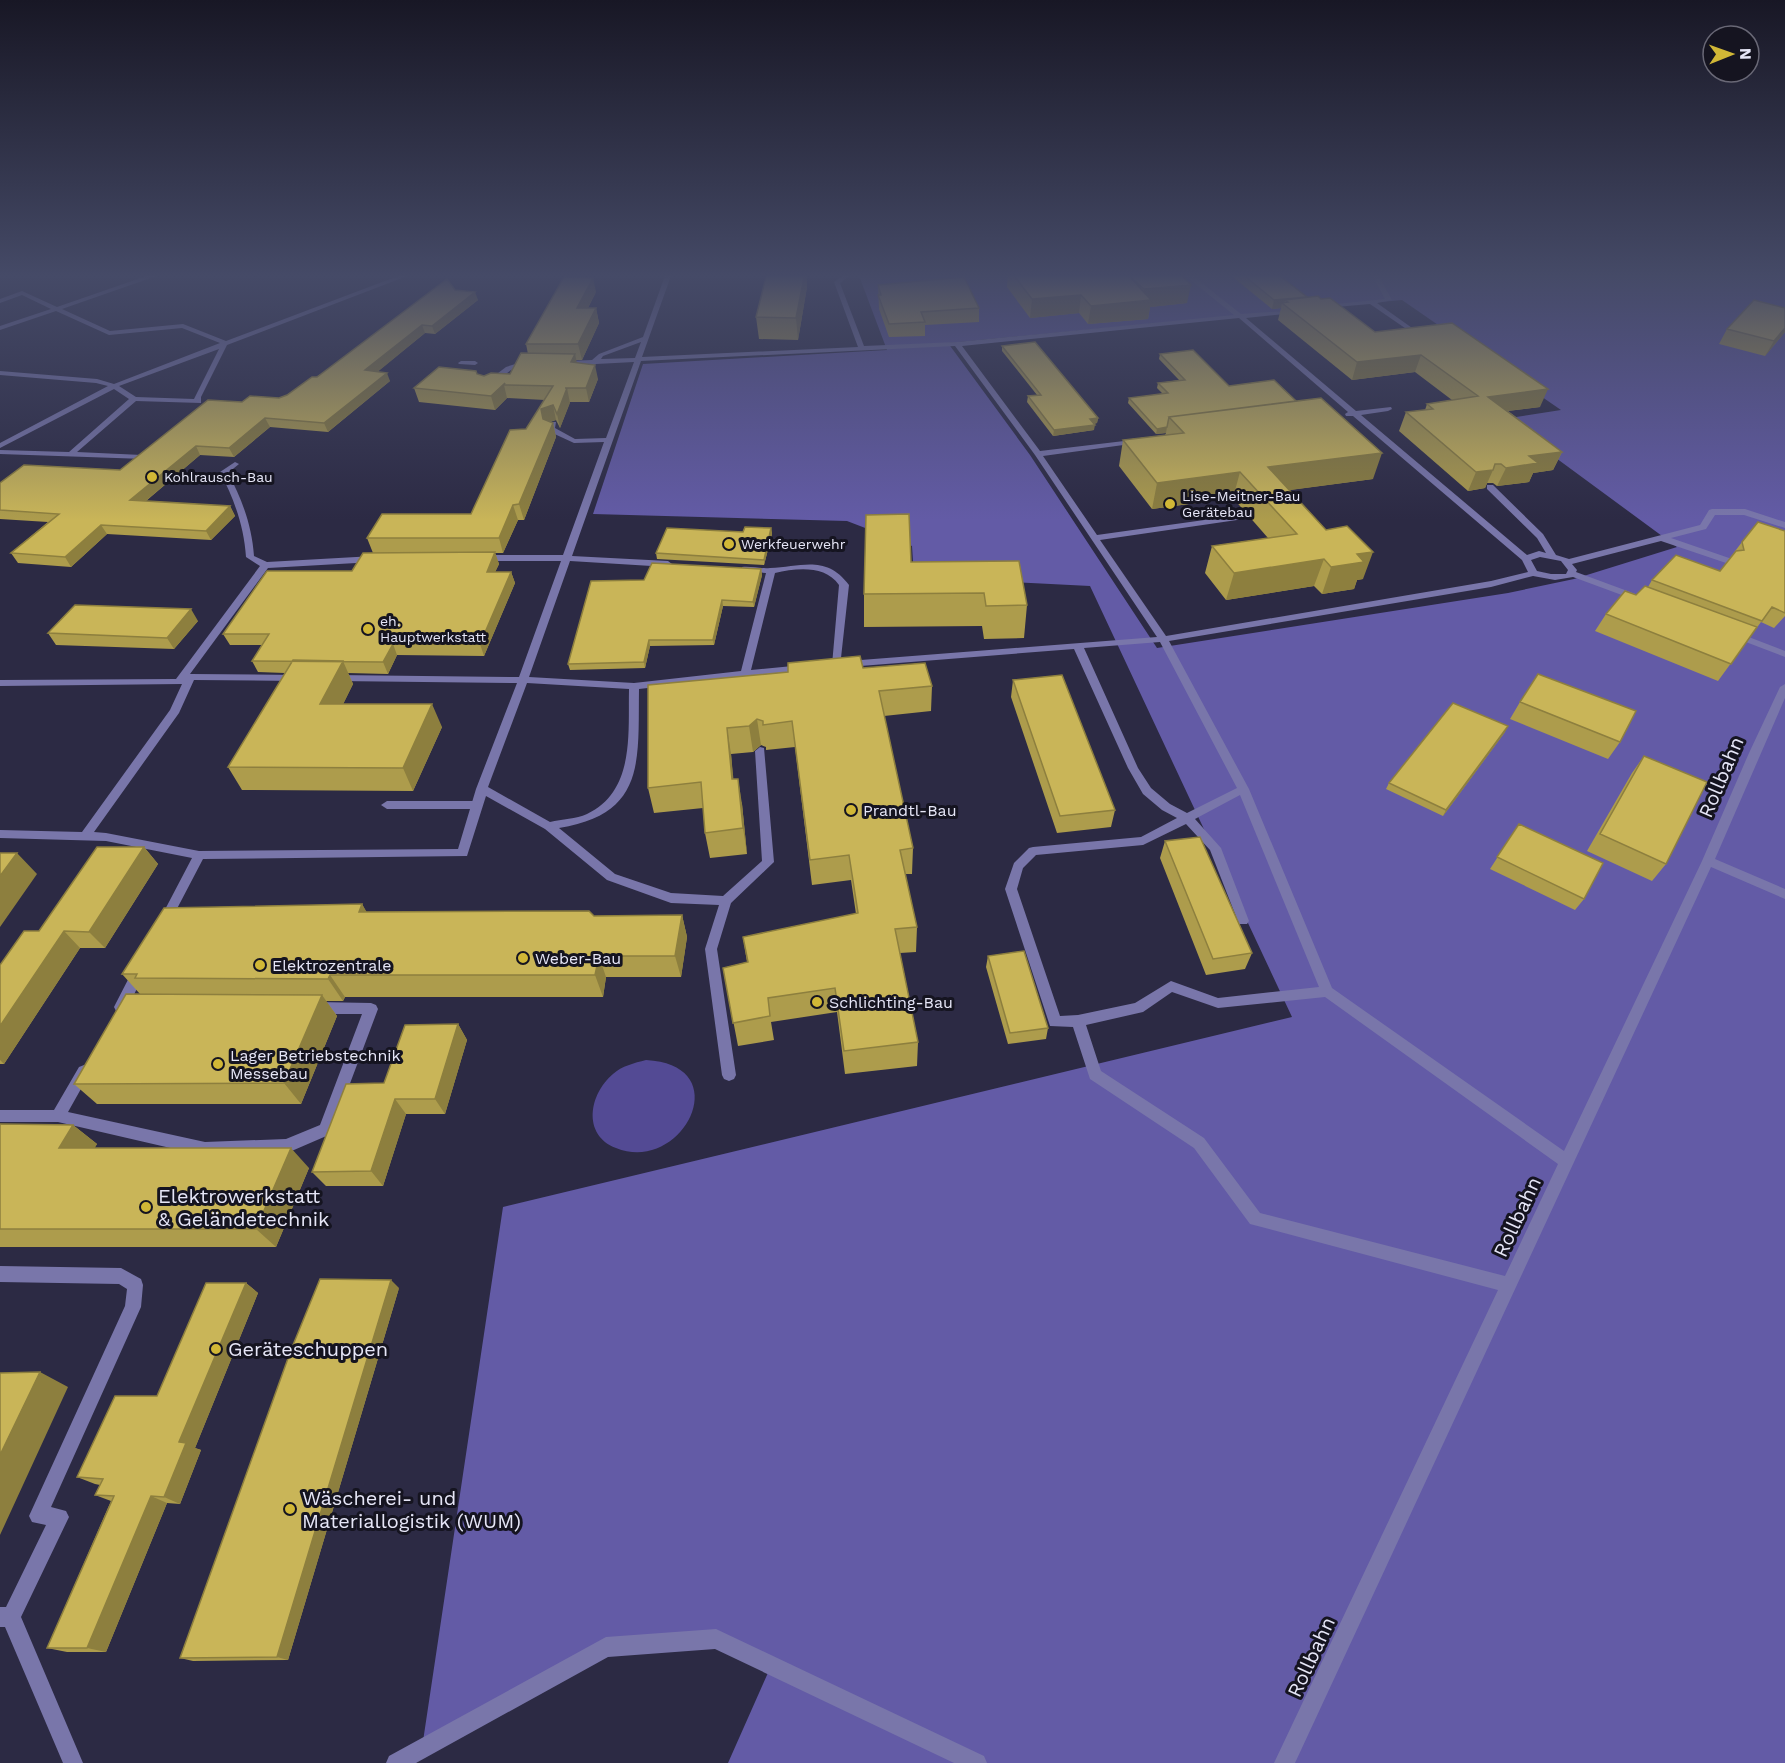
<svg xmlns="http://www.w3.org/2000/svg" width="1785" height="1763" font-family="'Work Sans',sans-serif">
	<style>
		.forest { fill: #635ba6; fill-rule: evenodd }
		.water { fill: #534a94 }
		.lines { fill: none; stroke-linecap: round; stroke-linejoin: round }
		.service { fill: #7976aa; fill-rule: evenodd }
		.minor { fill: #7976aa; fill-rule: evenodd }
		.wall { fill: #ad9c4c }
		.shaded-wall { fill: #8d7f3e }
		.building { fill: #c9b558; stroke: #8d7f3e; stroke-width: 1.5 }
		.poi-dot { fill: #d1b736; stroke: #151420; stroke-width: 2 }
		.labels { text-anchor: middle; stroke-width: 6; stroke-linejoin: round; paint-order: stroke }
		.far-poi-label { font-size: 14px; fill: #e6e6f7; stroke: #151420; text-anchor: start }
		.poi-label { font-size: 16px; fill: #e6e6f7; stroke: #151420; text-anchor: start }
		.near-street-label { font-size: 20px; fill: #e6e6f7; stroke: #151420 }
		.near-poi-label { font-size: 20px; fill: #e6e6f7; stroke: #151420; text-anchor: start }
	</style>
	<rect width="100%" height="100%" fill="#2c2a44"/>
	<path class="forest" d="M858,273H1785V1763H728L771,1666L716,1639L606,1647L422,1748L503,1207L1292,1017L1090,586L914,577L912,546L847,521L593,514L643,364L887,350ZM1402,300L1561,410L1503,419L1677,547L1574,579L1508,593L1157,648L1030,455L948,343Z"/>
	<path class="water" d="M646,1060C739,1065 682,1175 616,1148C582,1135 589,1094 613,1074C622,1066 634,1063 646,1060Z"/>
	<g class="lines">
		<path class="service" d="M155,273H165L62,309L110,331L183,324L226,341L406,273H415L227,345L201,397V403L136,401L77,452L142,455H145V459L0,454V450L69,452L129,399L114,389L0,448V443L108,386L96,383L0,375V371L97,379L114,384L220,343L182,328L109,335L56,311L0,330V326L51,309L22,295L0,303V299L22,291L57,307ZM219,349L194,399L136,397L119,386Z
			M666,273H672L642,357L858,347L834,282L846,273H853L840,283L864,346L957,342L1234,315L1182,273H1189L1241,314L1296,310L1297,311L1294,313L1246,318L1356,411L1391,407L1392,409L1388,411L1361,415L1527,555L1539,551L1546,553L1537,538L1487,489V485H1493L1543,534L1556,555L1569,559L1700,525L1709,510L1712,509H1745L1785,522V528L1744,515H1715L1706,529L1671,538L1732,559V563L1729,564L1661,541L1572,564L1577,570L1576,572L1641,596L1643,598L1638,601L1573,577L1555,580L1533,576L1491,587L1169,641L1249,789L1332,988L1564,1151L1702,861L1749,753L1780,687L1785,684V698L1715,859L1785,889V899L1711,867L1295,1763H1274L1498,1290L1250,1224L1194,1148L1090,1079L1073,1027L1050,1026L1005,889L1014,863L1029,848L1033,847L1141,837L1177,818L1162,810L1143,794L1128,768L1074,649L848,667L843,664L848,661L1157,637L1035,455L955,346L641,361L572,556L668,561L672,564L668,567L570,561L529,677L634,683L741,671L766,573L742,571V567C751,566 761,569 770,568C801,567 826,554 849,585L840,667H834L832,665L839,585C825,565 797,568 775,573L751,670L803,665L807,666V670L639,689C638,761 646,814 559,828L615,874L671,893L723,896L762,861L755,751L760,747L764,748L774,862L731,903L717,949L736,1075L734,1079L729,1081L724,1079L722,1075L705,949L719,905L671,903L607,880L545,829L486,796L467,856L203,859L169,924H161L159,921L192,858L106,841L0,838V830L82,832L170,710L182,684L0,686V680L176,679L260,566L246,557C244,526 234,499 220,472L235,462L239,464L228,473C242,499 252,526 254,556L267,562L374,556L378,559L374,562L268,568L190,674L298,675L303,678L298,681L194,680L179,713L94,832L106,833L199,851L458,849L476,789L517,683L336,681L331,678L336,675L519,677L561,561H481L477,558L481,555H563L604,442L574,443L548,431L547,424L551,422H556L555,428L575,439L606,438L634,362L596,364L592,366C584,361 572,368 564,363L567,361L592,360L599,354L643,337ZM1239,318L1348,412L1345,414L1346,416H1353L1522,560L1528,572L1491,581L1166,636L1100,540L1237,520L1240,519V515L1097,535L1043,456L1138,443H1141V439L1040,451L962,346ZM641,342L635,358L601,359L603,356ZM1540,557L1561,561L1568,570L1566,574H1551L1537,571L1531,560ZM1160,642L1237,788L1187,813L1170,804L1151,788L1138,768L1084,648ZM527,683L629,689C628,734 635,791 587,814C576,819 562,819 550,822L488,787ZM1240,795L1319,987L1218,998L1171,981L1135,1003L1078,1015L1060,1016L1017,889L1023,868L1036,855L1143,845L1186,824L1210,850L1239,924H1247L1249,921L1221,848L1195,819ZM1172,992L1218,1008L1325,997L1558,1164L1505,1276L1260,1213L1204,1138L1101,1071L1086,1025L1143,1012Z
			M1371,273H1377L1392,300L1377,303L1422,335V337H1418L1370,304L1324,308L1323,307L1326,305L1385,299Z
			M461,361H475L478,363L475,365L459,364L458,363Z
			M525,361L534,363L511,370L492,385L485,383L506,367Z
			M1733,631L1785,651V657L1730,636L1728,634Z
			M139,967L144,968L145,972L126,1011L121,1013L116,1011L114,1007L116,1003L134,968Z
			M317,1002L371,1003L376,1005L378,1009L331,1134L287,1153L205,1156L58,1122H0V1110H54L79,1067L84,1065L89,1067L91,1071L68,1112L205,1142L286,1139L320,1125L362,1014H317L312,1012L310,1008L312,1004Z
			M0,1266L121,1268L141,1279L143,1285L141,1307L51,1507L66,1511L69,1517L21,1617L83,1763H63L5,1627H0V1607H6L46,1525L32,1522L29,1516L125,1306L127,1289L119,1284L0,1282Z
			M716,1629L984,1756L987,1763H954L715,1649L608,1657L416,1763H386L389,1756L606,1637Z"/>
		<path class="minor" d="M387,801H477L483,805L477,809H387L381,805Z"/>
	</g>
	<path class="wall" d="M718,273H807V287L798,340L759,339L756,317L767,274H718Z
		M1008,273H1179L1187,303L1150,307L1148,319L1088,324L1079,313L1030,318L1007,287Z
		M1228,273H1276L1307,297L1375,332L1540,407L1508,411L1562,452L1553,470L1533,473L1529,482L1497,486L1493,483H1487L1485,488L1468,491L1399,431L1406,412L1425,410L1427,404L1452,400L1415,372L1352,380L1278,320L1281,308L1272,309Z
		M878,285L979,308V322L925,325V336L889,337L879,309Z
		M455,290L478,300L435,334L425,333L378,371L390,381L328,432L270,427L234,457L200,455L146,501L230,506L235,516L211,540L107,534L71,567L18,563L11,553L48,522L0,519V483L120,470L242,402L279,398L287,395Z
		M596,292L588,308H596L599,323L582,360H576V363L598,379L589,402H570L560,428L556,420L550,422L553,423L556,437L524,520H518L503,553H495L499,564L495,572H511L515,583L484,656L397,655L388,674L348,673L353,684L343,704L442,727L413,791L242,790L228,767L285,673L258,672L252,661L262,645H230L223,634L352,571L373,553L367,538L471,514L545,400L507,398L495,410L419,402L414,388L477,374L484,376L510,374L528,354L526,344Z
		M1727,329L1785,332L1765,356L1719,344Z
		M1002,346L1098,418L1097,423L1094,424V430L1053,436L1027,402L1028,396L1037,395L1002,351Z
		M1160,354L1229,386L1373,479L1289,490L1363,579L1357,580L1354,589L1322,594L1314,586L1226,600L1205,573L1212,546L1268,538L1233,498L1152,509L1119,466L1123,440L1165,435L1166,433L1156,434L1128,403L1129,398L1163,394L1157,388L1158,383L1179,380L1159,359Z
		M771,528L772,534L764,565L657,559L656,553L743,532Z
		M1785,531V616L1774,628L1761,622L1718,681L1595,631L1606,614L1636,595L1648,587L1652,580L1720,571L1742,542Z
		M911,562L1027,605L1024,638L984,639L982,626L864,627V594Z
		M761,569L762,575L754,607L723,606L714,645L650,646L645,668L570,670L568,664L644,580Z
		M198,621L174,649L56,645L48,633Z
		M863,668L932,686L931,711L884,716L913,848L912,874H905L917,927L916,952L900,953L918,1042L917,1066L845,1074L837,1012L771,1022L774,1040L738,1046L723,968L747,962L743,937L856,914L851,880L812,885L795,747L766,750V747L761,745L753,752L731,754L733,779L742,804L747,854L710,858L705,833L703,808L654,813L648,788L788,672Z
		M1013,680L1115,810L1111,827L1057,833L1011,697Z
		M1520,702L1620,742L1608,759L1510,719Z
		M1505,732L1443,816L1386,789L1389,783Z
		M1644,756L1666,864L1652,881L1587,851L1632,773Z
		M1519,824L1584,899L1575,910L1490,869Z
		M1165,841L1252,953L1245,969L1206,975L1160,858Z
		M144,847L158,864L105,948H80L4,1064H0V965L39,931Z
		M362,904L366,912L594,916L682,915L687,937L681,977H606L603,997H345L343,1001H326L337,1016L301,1104H97L74,1084L140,994L122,974Z
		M988,956L1048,1028L1046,1039L1008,1044L986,967Z
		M458,1024L467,1040L445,1114H406L383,1186H326L312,1172L384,1083Z
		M0,1124L73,1125L97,1144L94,1148L309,1168L276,1247H0Z
		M246,1283L258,1293L195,1448L201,1450L180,1504L167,1503L106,1652H67L47,1648L111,1501L95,1495L100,1485L95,1484L77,1477L157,1396Z
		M399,1288L288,1660L193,1661L180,1658Z"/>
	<path class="shaded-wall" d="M805,273H807V287L798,340L796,318Z
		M593,278L596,292L580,323L577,308Z
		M1191,285L1187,303L1150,307L1148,319L1088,324L1091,306L1142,301L1144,289Z
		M475,292L478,300L435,334L432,326Z
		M1081,295L1079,313L1030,318L1032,299Z
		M1307,297L1288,302L1285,300L1284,304L1282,303L1281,308L1272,309L1274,300Z
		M596,308L599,323L582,360L578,344Z
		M422,325L425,333L369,379L365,370Z
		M1785,328V332L1765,356L1774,341Z
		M575,354L578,368L571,362Z
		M1421,355L1415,372L1352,380L1357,362Z
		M595,365L598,379L589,402L586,388Z
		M387,373L390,381L328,432L324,423Z
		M505,383L504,385L507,398L495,410L491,396Z
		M567,388L570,403L560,428L557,414Z
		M1548,389L1540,407L1481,414L1488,397Z
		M553,405L556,420L545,423L547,433L541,409Z
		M265,418L270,427L234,457L229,448Z
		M1098,418L1097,423L1089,424L1090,419Z
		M553,423L556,437L524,520L519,504Z
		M1095,425L1094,430L1053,436L1054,430Z
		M1167,427L1166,433L1156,434L1157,429Z
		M196,446L200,455L136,509L130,500Z
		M1562,452L1553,470L1533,473L1529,482L1497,486L1506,468L1529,456Z
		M1382,453L1373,479L1261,494L1268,467Z
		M1493,470L1485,488L1468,491L1476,472Z
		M1240,472L1233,498L1152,509L1157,483Z
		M513,505L518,520L503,553L499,538Z
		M230,506L235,516L211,540L206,531Z
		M101,525L107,534L71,567L65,557Z
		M771,528L772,534L764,565V560Z
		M495,552L499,564L490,583L487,572Z
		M1373,552L1363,579L1357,580L1354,589L1322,594L1331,567L1357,554Z
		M1324,559L1314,586L1226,600L1234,573Z
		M761,569L762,575L754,607L753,602Z
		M511,572L515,583L484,656L480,644Z
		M722,600L723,606L714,645L713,640Z
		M191,609L198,621L174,649L167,638Z
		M649,640L650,646L645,668L644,662Z
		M393,644L397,655L388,674L383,662Z
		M343,661L353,684L332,727L320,704Z
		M432,704L442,727L413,791L403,768Z
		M757,719L761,745L753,752L749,726Z
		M1508,726L1505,732L1443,816L1446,810Z
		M727,728L731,754L736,805L732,779Z
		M738,779L742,804L747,854L743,828Z
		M144,847L158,864L105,948L89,932Z
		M17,853L37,874L0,927V876Z
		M362,904L375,926L359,912Z
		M682,915L687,937L681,977L675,956Z
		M64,931L80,948L4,1064L0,1060V1026Z
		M599,956L606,977L603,997L595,975Z
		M330,975L345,997L343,1001L328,979Z
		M322,995L337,1016L301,1104L284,1083Z
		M458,1024L467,1040L445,1114L435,1099Z
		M395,1099L406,1114L383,1186L371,1171Z
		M73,1125L97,1144L84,1168L59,1148Z
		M291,1148L309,1168L276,1247L256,1229Z
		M391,1280L399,1288L288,1660L277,1657Z
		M246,1283L258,1293L195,1448L201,1450L180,1504L164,1497L179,1442Z
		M40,1372L68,1387L0,1535V1455Z
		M151,1496L167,1503L106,1652L87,1648Z"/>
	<path class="building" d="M767,273H805L796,318L756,317Z
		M1012,273H1120L1130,277L1151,300L1091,306L1081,295L1032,299Z
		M1126,273H1179L1191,285L1144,289Z
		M1241,273H1276L1307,297L1274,300Z
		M564,277L593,278L577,308H596L578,344H526Z
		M964,277L979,308L921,312L925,322L889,324L878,295H881L878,285Z
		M447,279L455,290L475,292L432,326L422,325L365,370L387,373L324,423L265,418L229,448L196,446L130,500L230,506L206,531L101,525L65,557L11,553L59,514L0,510V483L24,465L120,470L208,400L242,402L250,396L279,398L287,395L312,377H317Z
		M1318,296L1321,299L1330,298L1375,332L1452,323L1548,389L1488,397L1562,452L1529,456L1538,463L1506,468L1501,464H1495L1493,470L1476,472L1406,412L1433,409L1427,404L1478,396L1421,355L1357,362L1282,303L1288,302L1285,300Z
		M1754,300L1785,308V328L1774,341L1727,329Z
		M1035,342L1098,418L1090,419L1095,425L1054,430L1028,396L1041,395L1002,346Z
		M1193,350L1229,386L1274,380L1296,401L1169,417L1167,427L1157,429L1129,398L1168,393L1158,383L1185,380L1160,354Z
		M521,353L575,354L571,362L595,365L586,388H565H567L557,414L553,405L541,409L543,419L553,423L519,504L513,505L499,538H367L382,514H471L510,430L526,429L553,386L504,385L505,383L491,396L414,388L439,367L476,371L477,374L484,376L491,373L510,374Z
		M1321,398L1382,453L1268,467L1326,530L1347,526L1373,552L1357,554L1364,562L1331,567L1324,559L1234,573L1212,546L1297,534L1240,472L1157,483L1123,440L1184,433L1169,417Z
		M909,514L911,562L1019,561L1027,605L986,606L984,593L864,594L866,515Z
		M1758,522L1785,531V613L1772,607L1762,621L1652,580L1676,555L1720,571L1736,551L1744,550L1742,542Z
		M745,527L771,528L764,560L656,553L667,528L743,532Z
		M495,552L487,572H511L480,644H393L383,662L252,661L269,634H223L267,571H352L363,553Z
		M652,563L761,569L753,602L722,600L713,640H649L644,662L568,664L591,581L644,580Z
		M1645,586L1757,627L1731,664L1606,614L1625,591L1636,595Z
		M75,605L191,609L167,638L48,633Z
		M860,656L863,668L925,663L932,686L879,691L913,848L900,850L917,927L895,929L918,1042L844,1051L835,988L768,998L770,1016L733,1023L723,968L748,962L743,937L858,913L849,855L810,860L792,721L763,725V721L757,719L749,726L727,728L732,779H738L743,828L705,833L701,782L648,788V685L788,672V663Z
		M293,660L343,661L320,704H432L403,768L228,767Z
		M1538,674L1636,711L1620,742L1520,702Z
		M1062,675L1115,810L1060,816L1013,680Z
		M1453,703L1508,726L1446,810L1389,783Z
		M1644,756L1707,782L1666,864L1600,834Z
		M1519,824L1603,863L1584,899L1497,857Z
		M1200,837L1252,953L1213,959L1165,841Z
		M97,847H144L89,932L64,931L0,1026V965L24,931H39Z
		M0,853H17L0,876Z
		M362,904L359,912L589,911L594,916L682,915L675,956H599L595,975H330L328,979L135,978L137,974H122L164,908Z
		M1024,951L1048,1028L1010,1033L988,956Z
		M126,994L322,995L284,1083L74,1084Z
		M458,1024L435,1099H395L371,1171L312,1172L346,1084L384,1083L405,1025Z
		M0,1124L73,1125L59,1148H291L256,1229H0Z
		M320,1279L391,1280L277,1657L180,1658L291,1350Z
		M206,1283H246L179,1442L186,1443L164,1497L151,1496L87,1648H47L114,1496L95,1495L103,1479L77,1477L115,1396H157Z
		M40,1372L0,1455V1373Z"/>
	<linearGradient id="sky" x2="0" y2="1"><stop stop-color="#181725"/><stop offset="0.53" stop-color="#454a67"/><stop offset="1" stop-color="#454a67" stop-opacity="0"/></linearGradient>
	<rect width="1785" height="520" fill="url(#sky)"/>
	<g class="poi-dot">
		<circle cx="152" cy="477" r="6"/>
		<circle cx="1170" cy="504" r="6"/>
		<circle cx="729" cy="544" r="6"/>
		<circle cx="368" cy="629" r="6"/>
		<circle cx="851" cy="810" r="6"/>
		<circle cx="523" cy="958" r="6"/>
		<circle cx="260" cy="965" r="6"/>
		<circle cx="817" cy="1002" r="6"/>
		<circle cx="218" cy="1064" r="6"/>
		<circle cx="146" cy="1207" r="6"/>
		<circle cx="216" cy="1349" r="6"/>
		<circle cx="290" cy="1509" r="6"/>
	</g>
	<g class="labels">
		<g class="far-poi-label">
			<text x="164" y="482">Kohlrausch-Bau</text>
			<text x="1182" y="501">Lise-Meitner-Bau<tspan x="1182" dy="16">Gerätebau</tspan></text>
			<text x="741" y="549">Werkfeuerwehr</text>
			<text x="380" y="626">eh.<tspan x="380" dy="16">Hauptwerkstatt</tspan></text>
		</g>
		<g class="poi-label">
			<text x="863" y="816">Prandtl-Bau</text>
			<text x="535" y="964">Weber-Bau</text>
			<text x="272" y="971">Elektrozentrale</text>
			<text x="829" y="1008">Schlichting-Bau</text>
			<text x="230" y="1061">Lager Betriebstechnik<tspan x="230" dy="18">Messebau</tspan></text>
		</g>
		<g class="near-street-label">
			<text transform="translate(1721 777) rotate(-67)" y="7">Rollbahn</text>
			<text transform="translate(1517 1217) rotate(-65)" y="7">Rollbahn</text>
			<text transform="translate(1311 1657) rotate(-65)" y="7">Rollbahn</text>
		</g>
		<g class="near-poi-label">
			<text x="158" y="1203">Elektrowerkstatt<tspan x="158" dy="23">&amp; Geländetechnik</tspan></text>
			<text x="228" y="1356">Geräteschuppen</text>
			<text x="302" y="1505">Wäscherei- und<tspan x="302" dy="23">Materiallogistik (WUM)</tspan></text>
		</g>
	</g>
	<g transform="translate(1731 54) rotate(89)"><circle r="28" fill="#151420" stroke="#696876" stroke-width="1.5"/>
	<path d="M0-4.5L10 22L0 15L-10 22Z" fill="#d1b736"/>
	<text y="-9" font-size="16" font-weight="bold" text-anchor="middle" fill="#e6e6f7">N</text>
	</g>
</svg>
